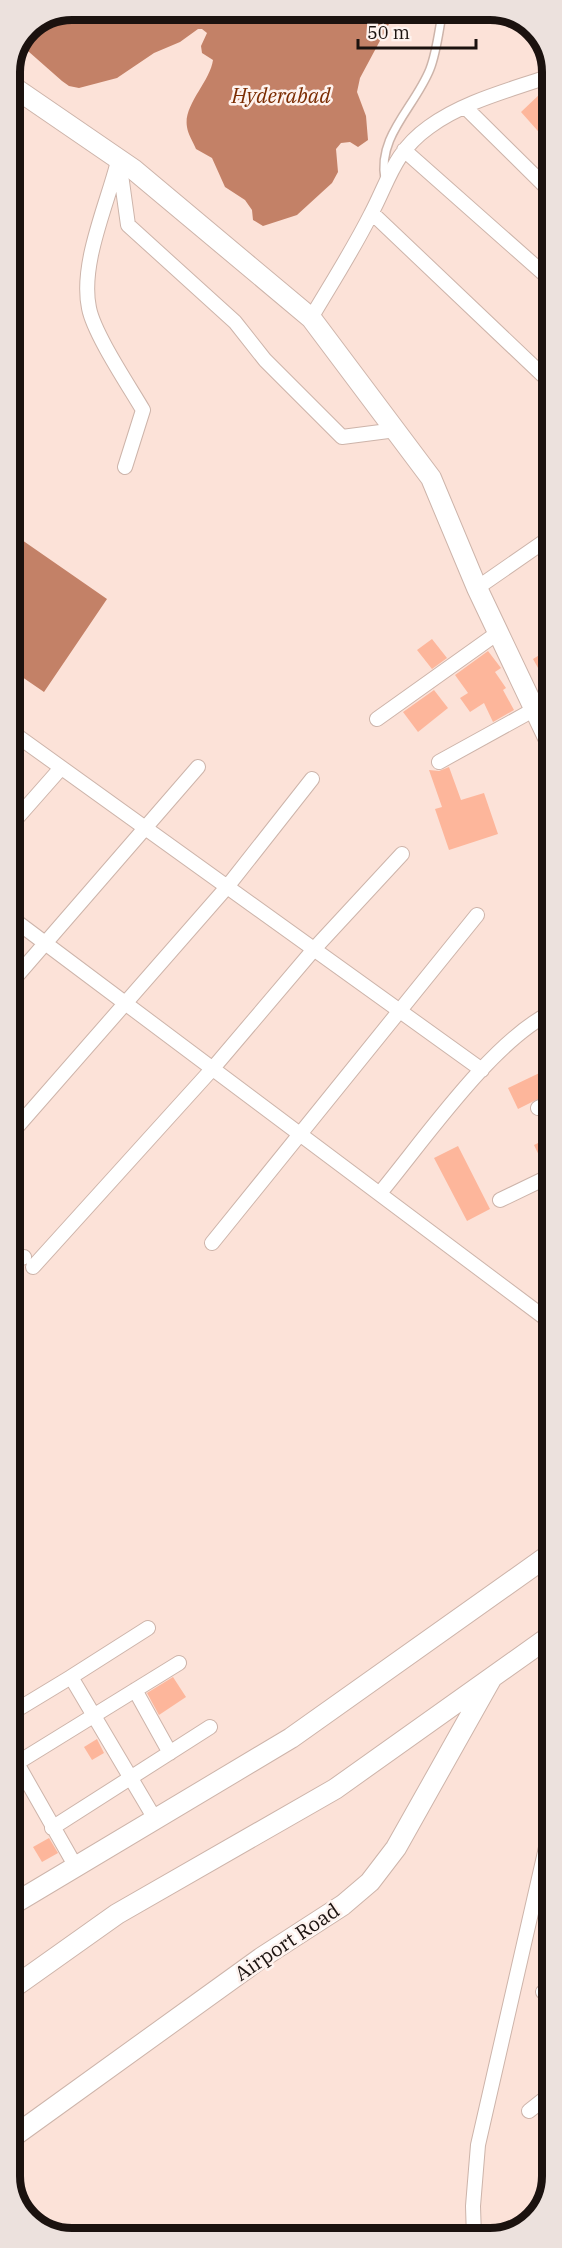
<svg xmlns="http://www.w3.org/2000/svg" width="562" height="2248" font-family="'IBM Plex Serif',serif">
	<style>
		.water { fill: #c38167 }
		.building { fill: #fdb69b }
		.lines { fill: none; stroke-linecap: round; stroke-linejoin: round }
		.lane-casing { stroke: #cdb4aa; stroke-width: 10 }
		.street-casing { stroke: #cdb4aa; stroke-width: 16 }
		.secondary-casing { stroke: #cdb4aa; stroke-width: 22 }
		.lane { stroke: #fff; stroke-width: 7 }
		.street { stroke: #fff; stroke-width: 14 }
		.secondary { stroke: #fff; stroke-width: 20 }
		.labels { text-anchor: middle; stroke-width: 5; stroke-linejoin: round; paint-order: stroke }
		.street-label { font-size: 20px; fill: #1b120f; stroke: #fef3ef }
		.water-label { font-size: 21px; font-style: italic; fill: #7b2b00; stroke: #fef3ef }
		.rim { fill: none; stroke: #1b120f; stroke-width: 8 }
	</style>
	<rect width="100%" height="100%" fill="#fce2d8"/>
	<path class="water" d="M72,9H397L360,78L357,92L366,116L368,140L358,147L350,142L341,143L336,149L338,172L332,183L297,215L263,226L253,220L252,210L245,200L225,187L212,158L196,149C193,142 188,134 187,127C183,105 210,82 213,60L202,53L201,46L207,33L202,29H198L180,42L154,53L117,78L79,88L69,86L62,81L20,44L28,27Z
		M9,531L107,599L44,692L9,668Z"/>
	<path class="building" d="M542,92L552,103V132L545,139L521,112Z
		M432,639L447,658L432,669L417,650Z
		M552,647V693L533,659Z
		M488,651L501,668L495,672L506,688L503,690L514,710L493,722L484,703L470,712L460,698L468,693L455,675Z
		M434,690L448,708L418,732L403,712Z
		M449,767L461,800L484,793L498,834L449,850L435,809L442,807L429,770L439,771Z
		M552,1067V1092L518,1109L508,1088Z
		M552,1136V1166L545,1168L534,1145Z
		M458,1146L490,1209L467,1221L434,1158Z
		M173,1677L186,1697L159,1715L147,1693Z
		M97,1739L104,1753L92,1760L84,1747Z
		M49,1838L58,1853L42,1862L33,1847Z"/>
	<g class="lines">
		<g class="lane-casing">
			<path id="lane" d="M385,179C377,136 415,107 430,69C437,51 439,29 443,9"/>
		</g>
		<g class="street-casing">
			<path id="street" d="M465,107L552,193
				M404,150L552,281
				M119,160L128,225L235,322L265,360L342,437L396,430
				M117,165C106,207 80,265 89,308C94,334 129,386 143,410L125,467
				M372,213L552,384
				M311,318C331,284 353,250 371,214C389,180 394,152 429,127C463,102 507,91 547,77L552,83
				M477,588L552,536
				M377,719L499,632
				M9,730L482,1070
				M439,762L535,709
				M9,827L61,768
				M9,916L553,1324
				M9,985L198,767
				M538,1108L552,1101
				M10,1135L227,887L312,779
				M380,1193C424,1140 492,1041 552,1012
				M500,1200L552,1175
				M212,1243L477,915
				M10,1263L24,1257
				M33,1267L214,1067L315,948L402,854
				M71,1677L148,1628
				M135,1690L170,1753
				M10,1714L71,1677L155,1819
				M10,1751L76,1867
				M17,1763L179,1663
				M52,1828L210,1727
				M543,1992L553,1984
				M529,2111L553,2092
				M474,2238L473,2206L478,2145L553,1817"/>
		</g>
		<g class="secondary-casing">
			<path id="secondary" d="M9,84L133,169L311,318L431,478L477,588L552,746
				M10,1906L291,1738L553,1552
				M10,1990L117,1914L335,1789L553,1634
				M10,2139L261,1958L343,1905L370,1882L396,1848L491,1679"/>
		</g>
		<use href="#lane" class="lane"/>
		<use href="#street" class="street"/>
		<use href="#secondary" class="secondary"/>
	</g>
	<g class="labels">
		<g class="street-label">
			<text transform="translate(287 1942) rotate(-34)" y="7">Airport Road</text>
		</g>
		<g class="water-label">
			<text x="281" y="103">Hyderabad</text>
		</g>
	</g>
	<path d="M0 0H562V2248H0ZM72 20H490A52 52 0 0 1 542 72V2176A52 52 0 0 1 490 2228H72A52 52 0 0 1 20 2176V72A52 52 0 0 1 72 20Z" fill="#ece1dd" fill-rule="evenodd"/>
	<path class="rim" d="M72 20H490A52 52 0 0 1 542 72V2176A52 52 0 0 1 490 2228H72A52 52 0 0 1 20 2176V72A52 52 0 0 1 72 20Z"/>
	<path d="M358 39v9h118v-9" fill="none" stroke="#1b120f" stroke-width="3"/>
	<text x="367" y="39" font-size="18" fill="#1b120f" stroke="#fef3ef" stroke-width="4.5" paint-order="stroke">50 m</text>
</svg>
